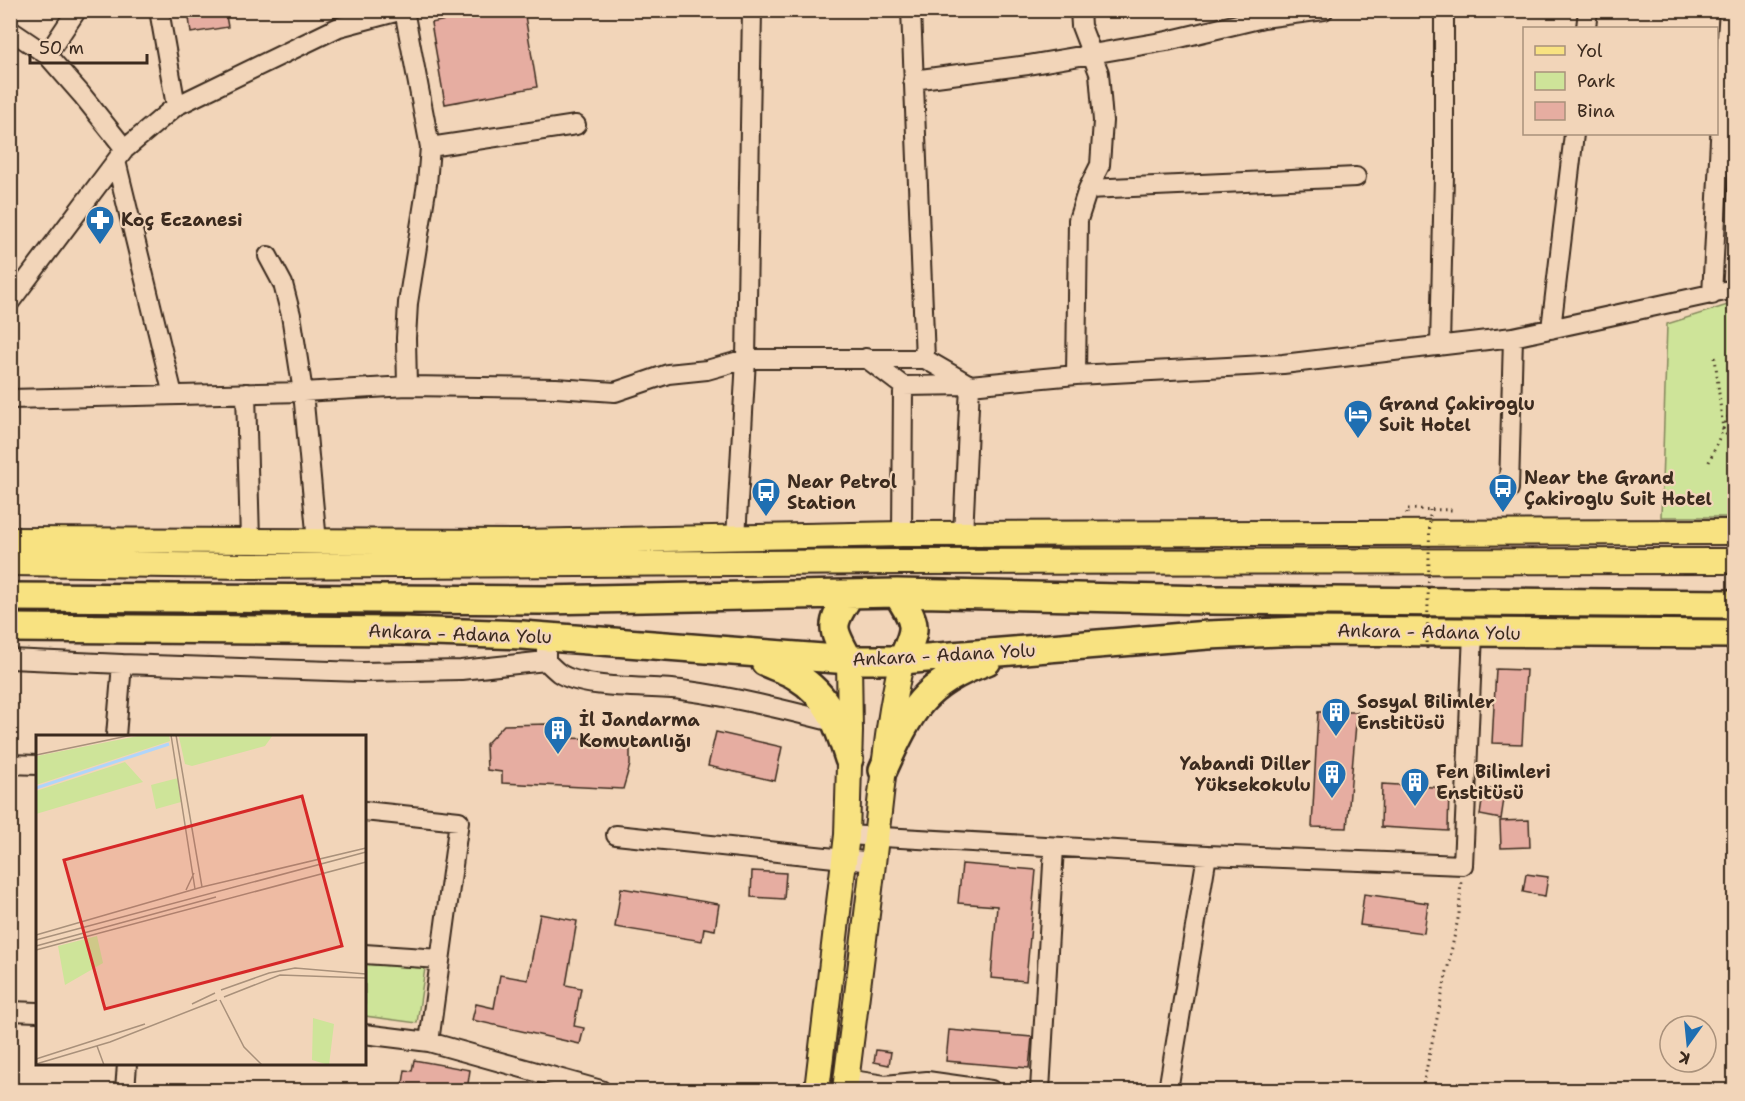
<svg xmlns="http://www.w3.org/2000/svg" width="1745" height="1101" font-family="'Shantell Sans',sans-serif">
	<style>
		.green { fill: #cee499; stroke: #84875c; stroke-width: 1.5 }
		.building { fill: #e6ada1; stroke: #3b2a1e; stroke-width: 1.5 }
		.lines { fill: none; stroke-linecap: round; stroke-linejoin: round }
		.minor-casing { stroke: #3b2a1e; stroke-width: 22 }
		.major-casing { stroke: #3b2a1e; stroke-width: 28 }
		.highway-casing { stroke: #3b2a1e; stroke-width: 32 }
		.path { stroke: #3b2a1e; stroke-width: 3; stroke-dasharray: 1.5 4.5; stroke-linecap: butt }
		.minor { stroke: #f2d5b9; stroke-width: 18 }
		.major { stroke: #f8e281; stroke-width: 24 }
		.highway { stroke: #f8e281; stroke-width: 27 }
		.path-bridge { stroke: #3b2a1e; stroke-width: 3; stroke-dasharray: 1.5 4.5; stroke-linecap: butt }
		.labels { text-anchor: middle; stroke-width: 4.5; stroke-linejoin: round; paint-order: stroke }
		.poi-label { font-size: 18px; font-weight: bold; fill: #3b2a1e; stroke: #f2d5b9; text-anchor: start }
		.street-label { font-size: 18px; fill: #3b2a1e; stroke: #f2d5b9 }
		.inset-river { fill: none; stroke: #b0d5fa; stroke-width: 3 }
		.inset-road { fill: none; stroke: #a9917b; stroke-width: 1.5 }
		.view { fill: #d62828; fill-opacity: 0.15; stroke: #d62828; stroke-width: 3 }
		.inset-edge { fill: none; stroke: #3b2a1e; stroke-width: 3 }
	</style>
	<rect width="100%" height="100%" fill="#f2d5b9"/>
	<filter id="ink" filterUnits="userSpaceOnUse"><feTurbulence type="fractalNoise" baseFrequency=".0167" numOctaves="2"/><feDisplacementMap in="SourceGraphic" scale="12" xChannelSelector="R" yChannelSelector="G"/><feConvolveMatrix kernelMatrix="1 2 1 2 8 2 1 2 1" color-interpolation-filters="sRGB"/></filter>
	<g filter="url(#ink)">
		<path class="green" d="M1734,303V517H1661L1667,324Z
			M365,964L425,968L417,1023L365,1016Z"/>
		<path class="building" d="M188,10H225L228,27L191,33Z
			M495,10H524L537,87L445,104L431,23Z
			M1496,669L1526,670L1522,744L1492,743Z
			M1318,712H1357L1347,828L1312,827Z
			M550,724V738L630,739V765L623,789L502,783V772L487,770L486,744L504,725Z
			M716,732L782,747L775,781L708,766Z
			M1382,784L1449,788L1448,831L1381,827Z
			M1484,788L1505,792L1501,819L1480,815Z
			M1529,820L1530,847L1501,848L1500,821Z
			M962,864L1036,870L1026,981L991,978L997,906L958,903Z
			M752,871L786,873L784,899L751,897Z
			M1526,874L1548,877L1545,896L1523,892Z
			M621,888L719,904L715,930L704,928L702,941L615,927Z
			M1364,894L1428,903L1424,933L1360,925Z
			M540,914L577,921L566,985L581,988L574,1026L584,1028L580,1044L472,1020L476,1004L494,1008L500,975L528,980Z
			M949,1030L1032,1037L1029,1068L946,1061Z
			M876,1050L891,1052L889,1065L874,1062Z
			M414,1060L470,1070L467,1090L455,1087V1090H402L405,1070L412,1071Z"/>
		<g class="lines">
			<g class="minor-casing">
				<path id="minor" d="M159,10L176,106
					M404,10L430,147L427,184L408,303L406,338L407,386
					M911,10L925,359
					M1080,10L1081,26L1099,73L1103,121L1100,165L1088,189
					M1586,28L1588,10
					M10,30L47,55L82,95L125,149
					M47,55L77,10
					M913,80L1028,65L1167,41L1263,18L1324,10
					M430,147L576,125
					M116,161L173,395
					M268,256L283,284L291,315L303,392L317,542
					M1712,295L1721,120L1729,10
					M10,302L125,149L176,106L339,27L403,10
					M1551,329L1574,134
					M1440,346L1444,175V10
					M866,358L903,386L970,385L1076,375L1283,364L1513,337L1734,289
					M1076,375L1078,220L1088,189L1356,177
					M246,393L250,540
					M10,399L303,392L407,386L556,388L615,392L668,374L707,370L746,359H925L970,385L963,535
					M1509,489L1513,337
					M902,534L903,386
					M736,538L746,359L752,10
					M546,650V661C550,665 555,670 559,673C584,690 650,686 681,690C734,697 786,710 837,723
					M10,659L122,664L116,736
					M122,664L362,672L461,670L546,661
					M10,764L38,765
					M364,811L459,821L429,1042
					M616,835L873,862
					M847,835L1207,855L1463,865L1473,633
					M364,954L440,959
					M10,1011L38,1012
					M364,1034L429,1042L601,1090
					M846,1079L885,1085L927,1081L991,1090
					M125,1090L127,1064
					M1040,1090L1054,847
					M1168,1090L1207,855"/>
			</g>
			<g class="major-casing">
				<path id="major" d="M10,540L523,542L902,534L1734,532
					M10,563L248,566L903,562L1734,561
					M817,1090L847,835L850,731L849,660
					M845,1090C855,1009 866,927 875,846C883,783 887,721 902,660"/>
			</g>
			<g class="highway-casing">
				<path id="highway" d="M897,593C917,625 918,626 902,660
					M10,597L543,600L897,593L1210,600L1734,604
					M10,628L402,631L522,635L849,660H902L1208,635L1301,631L1734,634
					M849,660C831,628 829,626 850,595
					M765,662C775,667 787,670 796,676C829,696 838,724 849,759
					M883,770C910,710 923,684 987,661"/>
			</g>
			<path class="path" d="M1715,357L1723,430L1731,441L1734,442
				M1709,462L1734,403
				M1407,514V509L1456,510
				M1422,1090L1459,914L1461,880"/>
			<use href="#minor" class="minor"/>
			<use href="#major" class="major"/>
			<use href="#highway" class="highway"/>
			<path class="path-bridge" d="M1427,649L1430,510"/>
		</g>
	</g>
	<defs>
		<g id="pharmacy-pin" transform="scale(1.5)"><path d="M0 17L-7.5 6A9.5 9.5 0 1 1 7.5 6Z" fill="#1f6fb2" stroke="#f2d5b9"/><path d="M-2-6h4v4h4v4h-4v4h-4v-4h-4v-4h4Z" fill="#fff"/></g>
		<g id="hotel-pin" transform="scale(1.5)"><path d="M0 17L-7.5 6A9.5 9.5 0 1 1 7.5 6Z" fill="#1f6fb2" stroke="#f2d5b9"/><path d="M-6-4.5h1.5V1H6V5H4.5V3h-9V5H-6ZM-4 0a1.8 1.8 0 1 1 3.6 0ZM.5 0V-2.5h3Q6-2.5 6 0Z" fill="#fff"/></g>
		<g id="bus-pin" transform="scale(1.5)"><path d="M0 17L-7.5 6A9.5 9.5 0 1 1 7.5 6Z" fill="#1f6fb2" stroke="#f2d5b9"/><path d="M-5-6H5V4H4V6H2V4H-2V6H-4V4H-5ZM-3.5-4V0h7V-4ZM-3.5 1.2v1.5H-2V1.2ZM2 1.2v1.5H3.5V1.2Z" fill="#fff"/></g>
		<g id="building-pin" transform="scale(1.5)"><path d="M0 17L-7.5 6A9.5 9.5 0 1 1 7.5 6Z" fill="#1f6fb2" stroke="#f2d5b9"/><path d="M-4-6H4V6H1V3H-1V6H-4ZM-2.5-4.3h1.7v1.8h-1.7ZM.8-4.3h1.7v1.8H.8ZM-2.5-1h1.7V.8h-1.7ZM.8-1h1.7V.8H.8Z" fill="#fff"/></g>
	</defs>
	<g fill-rule="evenodd">
		<use href="#pharmacy-pin" x="100" y="220"/>
		<use href="#hotel-pin" x="1358" y="414"/>
		<use href="#bus-pin" x="1503" y="488"/>
		<use href="#bus-pin" x="766" y="492"/>
		<use href="#building-pin" x="1336" y="712"/>
		<use href="#building-pin" x="558" y="730"/>
		<use href="#building-pin" x="1332" y="774"/>
		<use href="#building-pin" x="1415" y="782"/>
	</g>
	<g class="labels">
		<g class="poi-label">
			<text x="121" y="226">Koç Eczanesi</text>
			<text x="1379" y="410">Grand Çakiroglu<tspan x="1379" dy="21">Suit Hotel</tspan></text>
			<text x="1524" y="484">Near the Grand<tspan x="1524" dy="21">Çakiroglu Suit Hotel</tspan></text>
			<text x="787" y="488">Near Petrol<tspan x="787" dy="21">Station</tspan></text>
			<text x="1357" y="708">Sosyal Bilimler<tspan x="1357" dy="21">Enstitüsü</tspan></text>
			<text x="579" y="726">İl Jandarma<tspan x="579" dy="21">Komutanlığı</tspan></text>
			<text x="1311" y="770" text-anchor="end">Yabandi Diller<tspan x="1311" dy="21">Yüksekokulu</tspan></text>
			<text x="1436" y="778">Fen Bilimleri<tspan x="1436" dy="21">Enstitüsü</tspan></text>
		</g>
		<g class="street-label">
			<text transform="translate(1429 632) rotate(1)" y="6">Ankara - Adana Yolu</text>
			<text transform="translate(460 634) rotate(2)" y="6">Ankara - Adana Yolu</text>
			<text transform="translate(944 655) rotate(-3)" y="6">Ankara - Adana Yolu</text>
		</g>
	</g>
	<g transform="translate(36 735)">
		<rect width="330" height="330" fill="#f2d5b9"/>
		<path d="M107,0H133L134,6L0,50L1,21ZM237,0L229,11L156,31L149,29L143,2ZM89,27L107,47L0,79V56ZM142,43L145,67L120,74L115,50ZM61,201L67,228L29,250L22,211ZM277,283L298,289L293,330L276,325Z" fill="#cee499"/>
		<path class="inset-river" d="M0,53L133,9"/>
		<path class="inset-road" d="M135,0L159,154M140,0L166,152M0,20L96,0M150,155L158,138M0,200L166,152L330,113M0,205L330,117M0,211L180,162M0,215L330,127M185,255L233,238L259,233L330,239M188,262L244,240L330,243M184,265L208,312L226,330M156,269L179,258M61,311L68,330M0,324L109,289M0,329L74,307L181,265"/>
		<path class="view" d="M266,61L306,211L69,274L28,125Z"/>
		<rect width="330" height="330" class="inset-edge"/>
	</g>
	<rect width="1745" height="1101" fill="none" stroke="#f2d5b9" stroke-width="36"/>
	<rect x="18" y="18" width="1709" height="1065" fill="none" stroke="#3b2a1e" stroke-width="2" filter="url(#ink)"/>
	<rect x="1523" y="27" width="195" height="108" fill="#f2d5b9" stroke="#a9917b" stroke-width="1.5"/>
	<rect x="1535" y="46" width="30" height="9" fill="#f8e281" stroke="#a9917b" stroke-width="1.5"/>
	<text x="1577" y="57" font-size="18" fill="#3b2a1e">Yol</text>
	<rect x="1535" y="72" width="30" height="18" fill="#cee499" stroke="#a9917b" stroke-width="1.5"/>
	<text x="1577" y="87" font-size="18" fill="#3b2a1e">Park</text>
	<rect x="1535" y="102" width="30" height="18" fill="#e6ada1" stroke="#a9917b" stroke-width="1.5"/>
	<text x="1577" y="117" font-size="18" fill="#3b2a1e">Bina</text>
	<g transform="translate(1688 1044) rotate(195)"><circle r="28" fill="#f2d5b9" stroke="#a9917b" stroke-width="1.5"/>
	<path d="M0-4.5L10 22L0 15L-10 22Z" fill="#1f6fb2"/>
	<text y="-9" font-size="16" font-weight="bold" text-anchor="middle" fill="#3b2a1e">K</text>
	</g>
	<path d="M30 54v9h117v-9" fill="none" stroke="#3b2a1e" stroke-width="3"/>
	<text x="39" y="54" font-size="18" fill="#3b2a1e" stroke="#f2d5b9" stroke-width="4.5" paint-order="stroke">50 m</text>
</svg>
